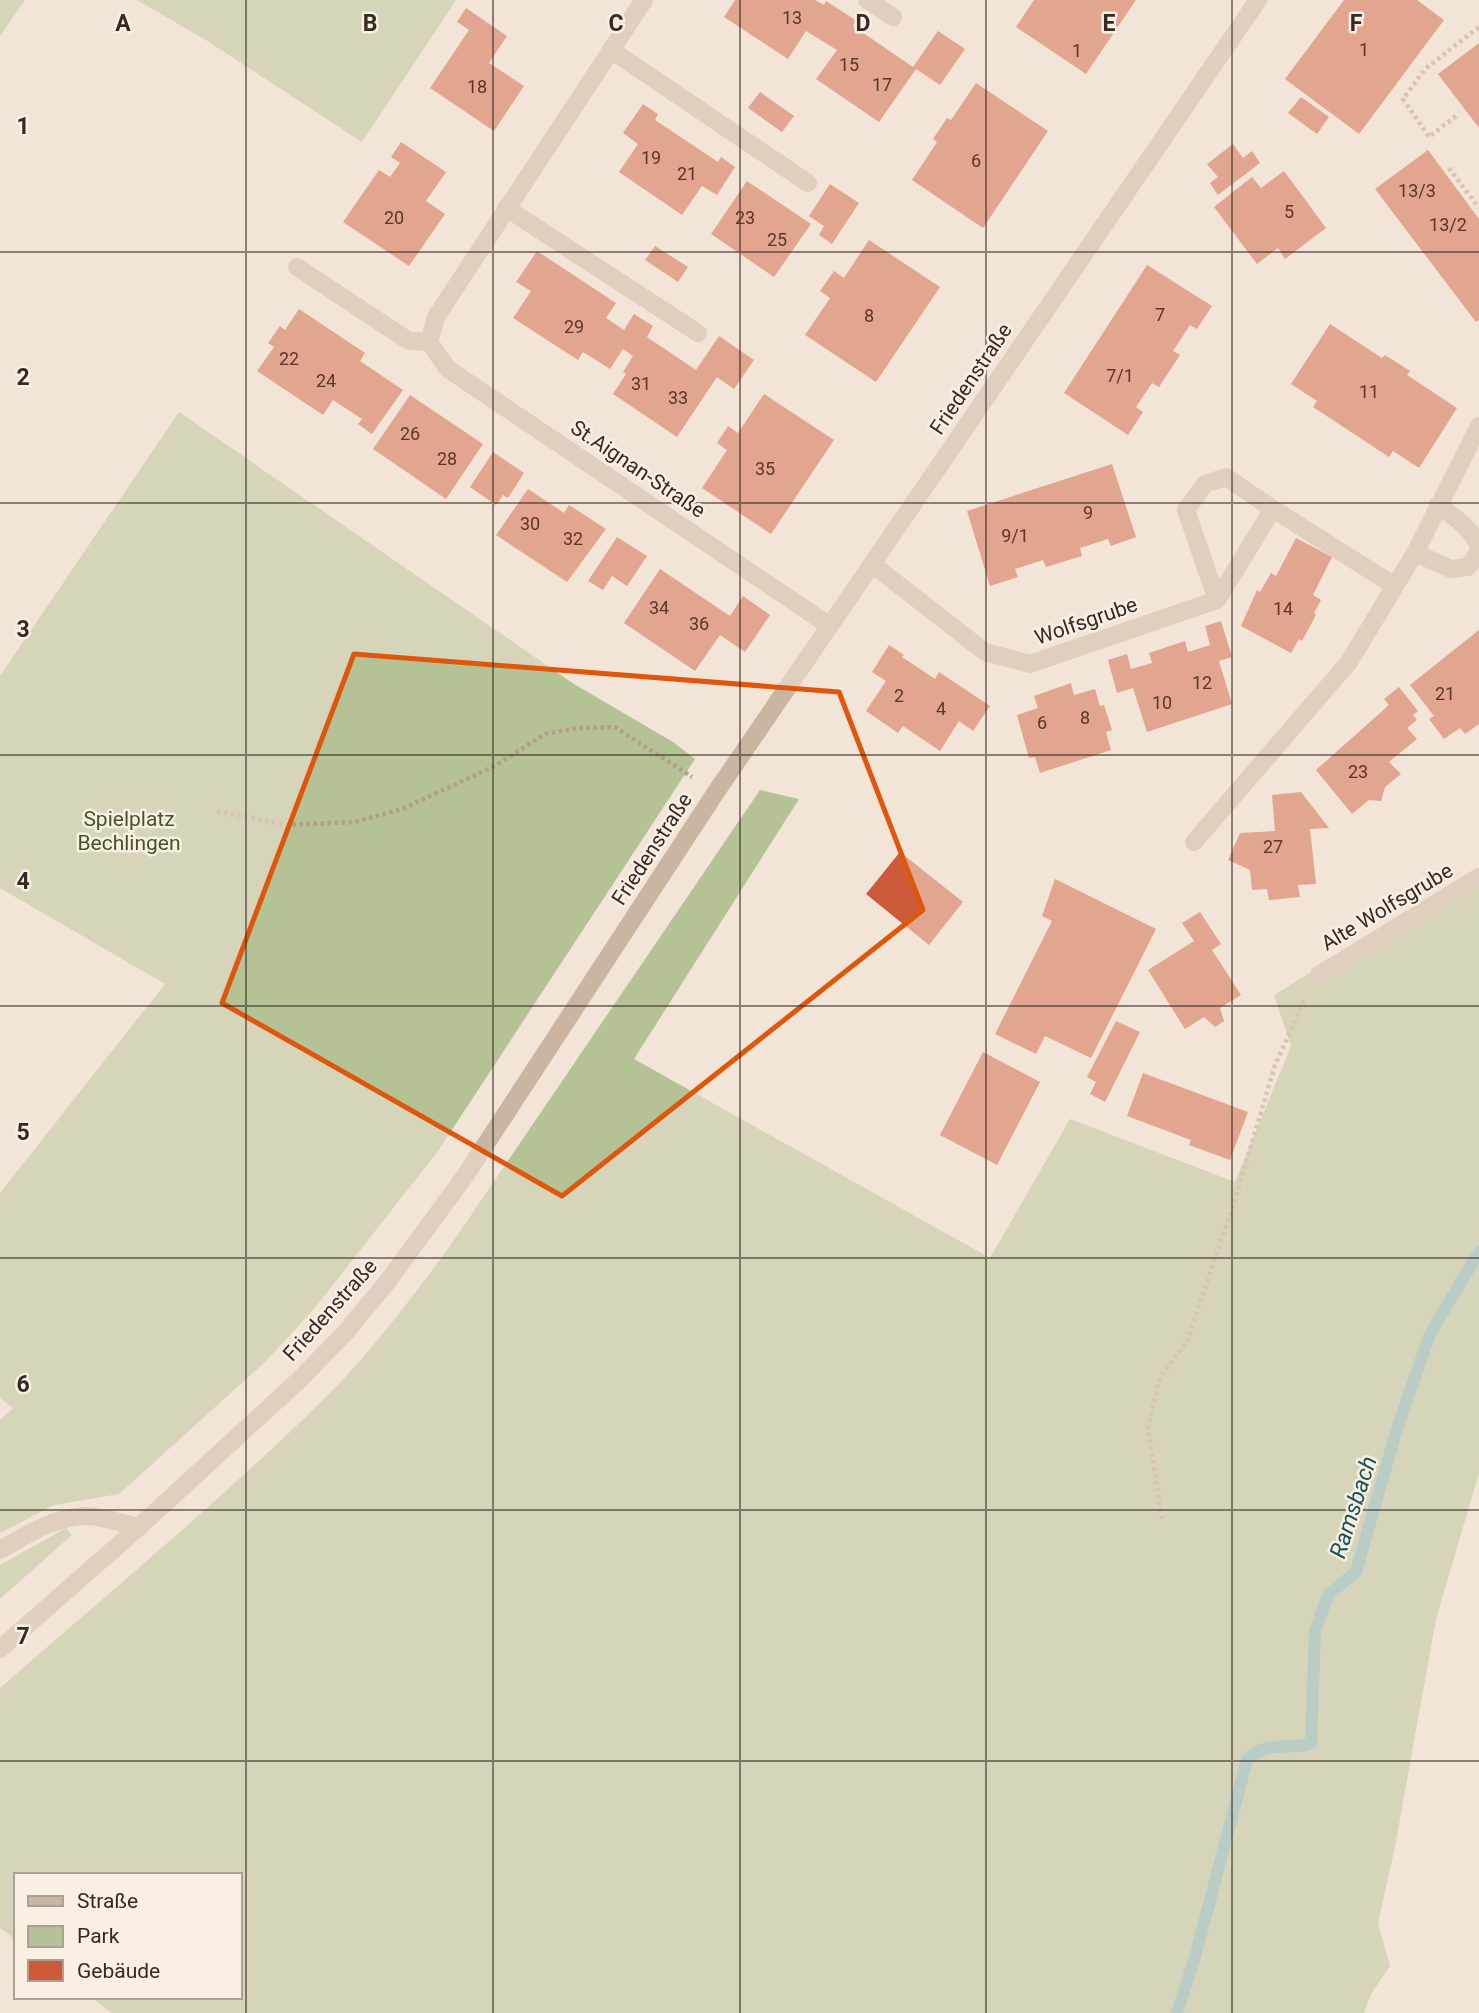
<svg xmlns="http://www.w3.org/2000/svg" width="1479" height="2013" font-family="Roboto,sans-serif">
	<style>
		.green { fill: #b4c296 }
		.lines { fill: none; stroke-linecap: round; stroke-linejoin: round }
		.stream { stroke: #74b0b1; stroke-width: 12 }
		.building { fill: #cd5a3a }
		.path { stroke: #b69d8c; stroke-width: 4.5; stroke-dasharray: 3.5 3.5; stroke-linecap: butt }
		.service { stroke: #cab4a2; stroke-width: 18 }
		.minor { stroke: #cab4a2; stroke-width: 18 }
		.marked { fill: none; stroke: #df570d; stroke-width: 5; stroke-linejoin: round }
		.grid { fill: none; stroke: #352a25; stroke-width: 2; stroke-opacity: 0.55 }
		.labels { text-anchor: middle; stroke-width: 5; stroke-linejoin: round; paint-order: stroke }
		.number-label { font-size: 18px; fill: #5b362a }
		.street-label { font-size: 21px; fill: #352a25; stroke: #faefe3 }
		.park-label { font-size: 21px; fill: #455428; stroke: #faefe3 }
		.water-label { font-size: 23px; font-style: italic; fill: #195658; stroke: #faefe3 }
		.grid-label { font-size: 23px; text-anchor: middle; font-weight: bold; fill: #352a25; stroke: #faefe3; stroke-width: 5; stroke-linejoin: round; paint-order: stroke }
	</style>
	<rect width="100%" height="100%" fill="#f2e4d7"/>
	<path class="green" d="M0,0H25L0,36Z
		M137,0H456L362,142L209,42Z
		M179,412L574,684L673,742L695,759L438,1151L314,1309L265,1362L119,1494L54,1505L0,1533V1420L13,1408L0,1398V1193L165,984L0,888V676Z
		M760,790L799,799L634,1059L990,1258L1070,1119L1235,1182L1291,1046L1274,995L1479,870V1473L1436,1619L1395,1847L1378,1923L1390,1966L1371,1994L1364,2013H112L91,1997H240V1875H16V1940L0,1928V1688C109,1593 221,1500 325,1398C371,1352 411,1299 450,1246Z
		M66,1528L72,1535L0,1599V1565Z"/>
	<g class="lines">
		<path class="stream" d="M1177,2013L1195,1957L1247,1760C1269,1738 1285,1752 1311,1743L1315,1631L1328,1595L1356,1572L1396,1432L1430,1334L1479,1252"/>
	</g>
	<path class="building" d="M735,0H815L824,5L826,1L857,21L853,26L913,67L938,31L965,49L940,85L916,69L879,122L816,79L837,50L806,31L788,59L724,17Z
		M1034,0H1136L1086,74L1016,27Z
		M1344,0H1417L1444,20L1359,134L1285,79Z
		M466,8L507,36L489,63L524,86L494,131L430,88L469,30L457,22Z
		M1479,43V128L1438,74Z
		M976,83L1048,131L983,228L912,180L937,142L933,139L947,118L951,120Z
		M760,92L794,116L782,132L748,108Z
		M1301,97L1329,117L1317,134L1288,113Z
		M643,104L658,114L655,120L718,162L721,157L735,167L717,195L702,186L682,215L619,172L638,144L623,133Z
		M401,142L446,172L426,201L445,214L409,266L343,222L379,170L390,177L400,163L391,157Z
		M1233,144L1243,158L1252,151L1260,163L1218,195L1210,183L1218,177L1207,164Z
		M1428,150L1479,219V320L1476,322L1375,189Z
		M1284,171L1326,228L1285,259L1278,248L1257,264L1214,207L1252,177L1261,188Z
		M747,181L811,224L774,277L711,234Z
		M830,184L859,203L832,244L819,235L824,226L809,216Z
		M869,240L940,287L876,382L805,335L830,298L820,291L834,271L844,278Z
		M655,246L688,267L678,282L645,260Z
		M537,251L616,303L606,318L624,330L634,314L653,326L647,337L696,370L719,336L754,360L734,389L717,377L677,437L613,394L626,374L623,372L633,356L623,349L610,369L583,352L578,360L513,318L531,291L516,282Z
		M1147,265L1212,306L1197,329L1190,325L1173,351L1180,355L1159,387L1152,383L1136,407L1143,412L1128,435L1064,393Z
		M299,309L365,353L360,361L403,390L372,434L358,424L362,419L333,400L323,415L257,371L274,347L268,343L280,326L285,330Z
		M1330,324L1382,358L1385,355L1410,371L1407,375L1457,408L1419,468L1393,451L1389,457L1313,407L1317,401L1291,384Z
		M764,394L834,440L771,534L702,488L727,450L717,443L728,426L738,433Z
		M410,395L483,444L446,499L373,449Z
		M493,452L524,473L508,498L503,495L496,505L470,487Z
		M1112,464L1136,537L1111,546L1108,539L1080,548L1082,556L1046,567L1043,560L1015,569L1018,577L990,586L967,511Z
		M528,489L564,513L569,505L606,529L567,582L496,535Z
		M617,537L647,556L627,586L612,576L603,590L588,581Z
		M1296,538L1332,557L1313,595L1321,600L1314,613L1316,615L1302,641L1299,639L1291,653L1241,626L1257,590L1260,592L1271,573L1276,576Z
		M660,569L730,616L743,596L770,615L745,652L720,635L695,671L624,623Z
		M1221,621L1232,657L1219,661L1232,704L1147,732L1133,688L1117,693L1108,660L1127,654L1131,669L1152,663L1149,653L1185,641L1188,652L1210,645L1205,626Z
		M1479,630V724L1465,734L1460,728L1444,739L1429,719L1434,716L1410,685Z
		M889,645L904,655L902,657L935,679L939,672L990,706L973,731L959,721L940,751L903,726L898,733L866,711L886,681L872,672Z
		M1071,683L1074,695L1095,689L1100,706L1104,705L1112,730L1106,732L1111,750L1040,773L1035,757L1029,758L1017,715L1038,708L1034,696Z
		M1399,687L1418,711L1413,715L1417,720L1407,728L1417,739L1389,762L1401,774L1385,787L1381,801L1369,800L1352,814L1316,770L1389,705L1384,699Z
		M1301,792L1329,828L1310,829L1316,884L1298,885L1300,897L1269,900L1267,889L1252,890L1250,870L1228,860L1240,833L1275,831L1272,795Z
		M900,852L963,902L929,945L866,894Z
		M1055,879L1156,929L1091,1058L1045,1036L1036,1054L995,1034L1052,921L1042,916Z
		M1200,912L1221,944L1212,950L1241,995L1220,1008L1224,1021L1215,1027L1204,1017L1185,1029L1148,970L1194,941L1182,923Z
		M1116,1021L1140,1032L1105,1102L1090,1094L1096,1082L1087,1077Z
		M983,1052L1040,1082L997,1165L940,1135Z
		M1143,1073L1248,1112L1230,1160L1189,1145L1191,1140L1127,1116Z"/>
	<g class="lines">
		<path class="path" d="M1456,116L1429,137L1403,99L1425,69L1479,27
			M1449,168L1479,208
			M217,811L285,825L354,822L402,809L495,766L545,734L577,728L615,727L692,777
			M1162,1519L1148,1428L1160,1377L1187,1341L1234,1203L1275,1065L1305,999"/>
		<path class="service" d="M867,0L893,17
			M611,50L808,183
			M506,208L698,333
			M297,267L409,341L429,342
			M1319,975L1479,877
			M0,1550C27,1535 53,1517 86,1516C103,1516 122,1524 139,1527"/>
		<path class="minor" d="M644,0L436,317L429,342L448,369L830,626
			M1438,505C1453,516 1475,530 1479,549
			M1415,553L1451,569L1468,567L1479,552
			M872,564L985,652L1030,664L1217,600L1273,509L1226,477L1205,484L1186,510L1217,600
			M1395,586L1415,553L1479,426
			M1194,842L1349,662L1395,586L1273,509
			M0,1649L139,1527L298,1381L345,1333L388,1281L465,1176L716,792L1258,0"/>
	</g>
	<path d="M0 0H1479V2013H0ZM354,654L839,692L923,910L562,1196L222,1003Z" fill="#f2e4d7" fill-opacity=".55" fill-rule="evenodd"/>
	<path class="marked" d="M354,654L839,692L923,910L562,1196L222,1003Z"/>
	<path class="grid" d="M246,0V2013M493,0V2013M740,0V2013M986,0V2013M1232,0V2013M0,252H1479M0,503H1479M0,755H1479M0,1006H1479M0,1258H1479M0,1510H1479M0,1761H1479"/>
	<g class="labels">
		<g class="number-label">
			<text x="792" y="24">13</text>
			<text x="1364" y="56">1</text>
			<text x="1077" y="57">1</text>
			<text x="849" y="71">15</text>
			<text x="882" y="91">17</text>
			<text x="477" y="93">18</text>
			<text x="651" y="164">19</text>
			<text x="976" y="167">6</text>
			<text x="687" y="180">21</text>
			<text x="1417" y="197">13/3</text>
			<text x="1289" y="218">5</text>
			<text x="394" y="224">20</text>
			<text x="745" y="224">23</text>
			<text x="1448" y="231">13/2</text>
			<text x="777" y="246">25</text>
			<text x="1160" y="321">7</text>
			<text x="869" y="322">8</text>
			<text x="574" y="333">29</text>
			<text x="289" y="365">22</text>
			<text x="1120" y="382">7/1</text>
			<text x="326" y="387">24</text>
			<text x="641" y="390">31</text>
			<text x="1369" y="398">11</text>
			<text x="678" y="404">33</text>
			<text x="410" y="440">26</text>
			<text x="447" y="465">28</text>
			<text x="765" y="475">35</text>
			<text x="1088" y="519">9</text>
			<text x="530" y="530">30</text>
			<text x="1015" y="542">9/1</text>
			<text x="573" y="545">32</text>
			<text x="659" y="614">34</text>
			<text x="1283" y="615">14</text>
			<text x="699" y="630">36</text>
			<text x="1202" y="689">12</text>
			<text x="1445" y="700">21</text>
			<text x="899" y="702">2</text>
			<text x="1162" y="709">10</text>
			<text x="941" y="715">4</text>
			<text x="1085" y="724">8</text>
			<text x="1042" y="729">6</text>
			<text x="1358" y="778">23</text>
			<text x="1273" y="853">27</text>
		</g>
		<g class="street-label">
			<text transform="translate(971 379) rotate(-56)" y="7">Friedenstraße</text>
			<text transform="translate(638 469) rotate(34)" y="7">St.Aignan-Straße</text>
			<text transform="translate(1086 621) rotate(-19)" y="7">Wolfsgrube</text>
			<text transform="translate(652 849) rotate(-57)" y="7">Friedenstraße</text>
			<text transform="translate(1387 907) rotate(-31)" y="7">Alte Wolfsgrube</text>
			<text transform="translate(330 1310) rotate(-48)" y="7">Friedenstraße</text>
		</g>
		<g class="park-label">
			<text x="129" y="826">Spielplatz<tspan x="129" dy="24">Bechlingen</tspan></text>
		</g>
		<g class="water-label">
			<text transform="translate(1353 1507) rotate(-72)" y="8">Ramsbach</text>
		</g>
	</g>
	<g class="grid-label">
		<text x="123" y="31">A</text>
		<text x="370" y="31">B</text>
		<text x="616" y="31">C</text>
		<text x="863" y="31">D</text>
		<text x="1109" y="31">E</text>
		<text x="1356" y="31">F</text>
		<text x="23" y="134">1</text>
		<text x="23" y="385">2</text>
		<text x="23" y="637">3</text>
		<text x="23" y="889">4</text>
		<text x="23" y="1140">5</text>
		<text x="23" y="1392">6</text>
		<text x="23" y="1644">7</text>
	</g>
	<rect x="14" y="1873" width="228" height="126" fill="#faefe3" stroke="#aba097" stroke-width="2"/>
	<rect x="28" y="1896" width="35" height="10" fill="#cab4a2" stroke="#aba097" stroke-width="2"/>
	<text x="77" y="1908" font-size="21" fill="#352a25">Straße</text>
	<rect x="28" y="1926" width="35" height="21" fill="#b4c296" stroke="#aba097" stroke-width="2"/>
	<text x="77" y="1943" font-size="21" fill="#352a25">Park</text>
	<rect x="28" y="1960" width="35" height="21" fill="#cd5a3a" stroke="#aba097" stroke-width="2"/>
	<text x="77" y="1978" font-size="21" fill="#352a25">Gebäude</text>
</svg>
